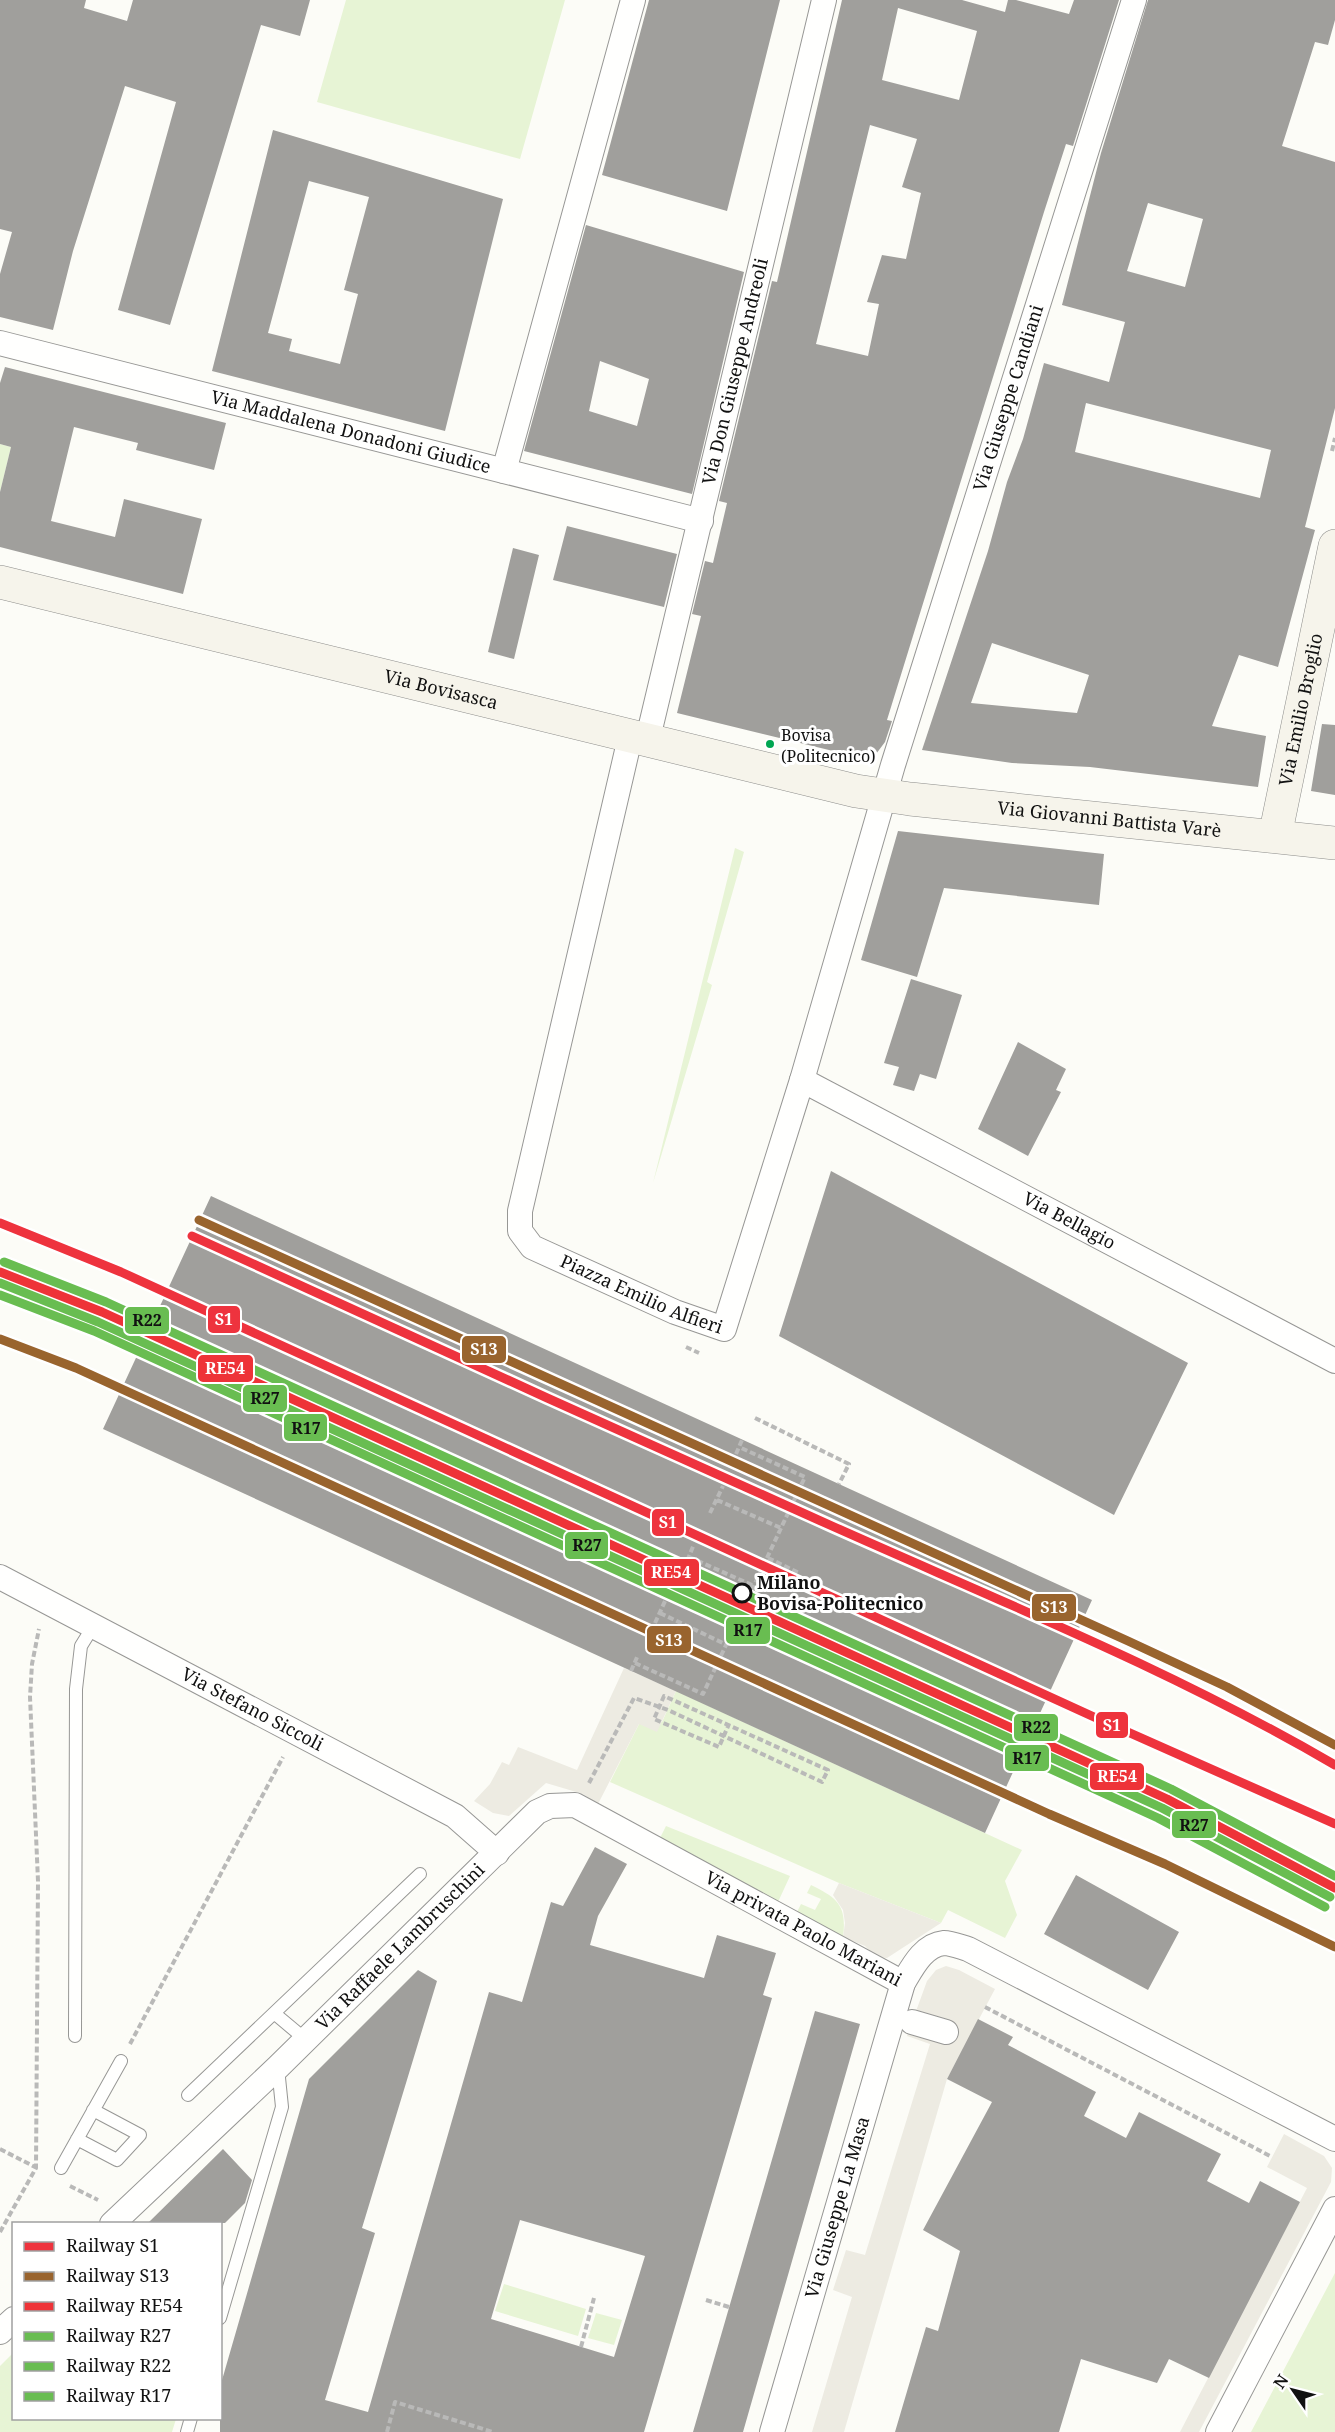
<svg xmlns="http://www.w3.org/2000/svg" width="1335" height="2432" font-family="'Noto Serif',serif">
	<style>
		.green { fill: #e7f4d5 }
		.plaza { fill: #edebe2 }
		.building { fill: #a09f9c; fill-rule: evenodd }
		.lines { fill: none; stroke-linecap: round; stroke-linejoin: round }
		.lane-casing { stroke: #979795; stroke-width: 14 }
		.street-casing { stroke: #979795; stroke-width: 26 }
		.secondary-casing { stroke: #8d8d8b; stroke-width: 34 }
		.path { stroke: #b9b9b8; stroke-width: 4; stroke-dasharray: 6 3; stroke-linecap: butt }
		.lane { stroke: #fffffe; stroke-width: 12 }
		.street { stroke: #fffffe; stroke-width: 24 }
		.secondary { stroke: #f6f4eb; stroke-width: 33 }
		.rail-1-casing { stroke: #fff; stroke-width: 14 }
		.rail-2-casing { stroke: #fff; stroke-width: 14 }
		.rail-3-casing { stroke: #fff; stroke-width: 14 }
		.rail-4-casing { stroke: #fff; stroke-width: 14 }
		.rail-5-casing { stroke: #fff; stroke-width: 14 }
		.rail-6-casing { stroke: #fff; stroke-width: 14 }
		.rail-1 { stroke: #ee333e; stroke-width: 9 }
		.rail-2 { stroke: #99642e; stroke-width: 9 }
		.rail-3 { stroke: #ee3338; stroke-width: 9 }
		.rail-4 { stroke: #69bd51; stroke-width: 9 }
		.rail-5 { stroke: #69bd51; stroke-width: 9 }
		.rail-6 { stroke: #69bd51; stroke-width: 9 }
		.bus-dot { fill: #00a651; stroke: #fff; stroke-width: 2 }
		.stop-dot { fill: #fff; stroke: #111; stroke-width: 3 }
		.labels { text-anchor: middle; stroke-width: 6; stroke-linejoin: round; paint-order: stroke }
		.bus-label { font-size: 16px; fill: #111; stroke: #fff; text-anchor: start }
		.street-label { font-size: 18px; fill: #111; stroke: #fff }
		.stop-label { font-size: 18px; font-weight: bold; fill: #111; stroke: #fff; text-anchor: start }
		.line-badge { stroke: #fff; stroke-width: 2 }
		.badge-label { font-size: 16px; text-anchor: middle; font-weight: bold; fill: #fff }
		.pale-badge-label { font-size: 16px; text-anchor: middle; font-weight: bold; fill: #111 }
	</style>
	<rect width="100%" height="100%" fill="#fcfcf7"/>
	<path class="green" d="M346,0H565L520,159L317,102Z
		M0,444L11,447L0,492Z
		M735,848L744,852L707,982L712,985L653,1183Z
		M676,1691L1022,1850L1005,1881L1017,1915L1005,1938L948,1910L941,1923L839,1883L610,1782L639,1724L662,1722Z
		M666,1826L790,1876L778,1902L660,1838Z
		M811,1885C838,1898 847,1906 843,1937L797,1912L801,1904L815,1910L821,1899L807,1893Z
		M1335,2273V2432H1251Z
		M504,2284L586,2309L578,2336L495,2311Z
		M596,2313L622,2320L614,2345L588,2338Z
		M13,2353L14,2418L176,2419L172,2432H0V2366Z"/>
	<path class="plaza" d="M624,1668L676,1691L657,1732L639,1724L598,1804L583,1794L546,1783L509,1816L493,1813L474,1801L490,1784L502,1762L509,1765L518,1747L577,1770Z
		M839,1883L941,1923L887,1958L876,1957L865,1946L843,1937L845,1923L843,1910L833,1895Z
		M946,1966L959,1970L995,1989L947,2079L844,2432H812L852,2297L833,2290L846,2250L865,2255L930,2044L907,2036L927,1981L936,1970Z
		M1284,2134L1324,2156L1332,2168L1331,2182L1199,2432H1180L1307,2188L1267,2167Z"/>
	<path class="building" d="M0,0H86L84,8L127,21L133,0H310L300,36L261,25L170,325L118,310L176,102L125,86L73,251L53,330L0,317V274L12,232L0,229Z
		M649,0H780L727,211L602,175Z
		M842,0H962L1005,12L1008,0H1016L1069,14L1074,0H1119L1073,146L1066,144L1044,212L887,720L892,721L885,742L876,754L862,758L677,713L701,616L692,614L705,561L713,563L727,503L719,501L772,281L777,282ZM898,8L977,31L959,100L882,80ZM870,125L917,139L902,187L921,193L906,259L882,255L867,302L879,304L868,356L816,344Z
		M1148,0H1335V20L1328,45L1315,42L1282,146L1335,162V408L1305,527L1315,530L1278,667L1239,655L1212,726L1266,736L1258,787L1090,767L1012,763L922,750L988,551L1007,482L1023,439L1044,363L1109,382L1125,322L1062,305L1101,153ZM1148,203L1203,219L1185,287L1127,271ZM1086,403L1271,450L1260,498L1075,452ZM992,643L1089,675L1077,713L971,703Z
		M273,130L503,199L445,431L212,371ZM309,181L369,197L344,290L358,294L340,364L289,351L292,339L268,333Z
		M586,225L744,272L692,494L524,451ZM600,361L649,379L637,426L589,411Z
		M5,367L226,423L214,470L136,450L138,443L74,427L51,521L115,537L124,499L202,519L183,594L0,547V492L11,447L0,444V383Z
		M567,526L677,554L664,607L553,580Z
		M513,548L539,555L514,659L488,652Z
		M1322,724L1335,725V795L1311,791Z
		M898,831L1104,854L1099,905L944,888L917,977L861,960Z
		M911,979L962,995L936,1079L920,1074L914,1091L893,1085L899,1067L884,1063Z
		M1018,1042L1066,1069L1056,1090L1061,1092L1028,1156L978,1129Z
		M831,1171L1188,1363L1114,1515L779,1336Z
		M211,1196L1092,1600L985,1833L103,1429Z
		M595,1847L627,1864L598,1916L590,1945L704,1978L717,1935L776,1953L763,1995L772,1998L644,2432H220V2387L309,2079L418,1970L437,1981L362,2228L375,2233L325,2400L368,2412L489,1992L522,2002L551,1902L563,1906ZM520,2220L645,2256L614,2357L491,2319Z
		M1076,1875L1179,1932L1148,1990L1044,1934Z
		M815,2011L860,2024L743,2432H693Z
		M978,2019L1013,2037L1008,2045L1096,2092L1084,2116L1126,2138L1139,2112L1221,2154L1207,2181L1249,2203L1260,2181L1300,2202L1209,2378L1169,2359L1157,2383L1081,2359L1059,2432H895L926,2327L938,2331L960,2251L923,2230L992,2102L947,2079Z
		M223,2149L252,2180L245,2203L225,2223H148Z"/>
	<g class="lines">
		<g class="lane-casing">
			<path id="lane" d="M274,2013L305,2039
				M75,2036L76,1689L81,1646L94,1625
				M188,2095L420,1874
				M77,2139L117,2160L140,2135L93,2110
				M61,2168L121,2061
				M220,2318L282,2107L278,2068
				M187,2432L191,2418"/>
		</g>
		<g class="street-casing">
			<g id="street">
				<path id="s1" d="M0,343L701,521"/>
				<path d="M504,471L633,0"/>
				<path id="s2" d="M630,738L520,1211V1231L532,1247L675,1312L724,1329L802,1080L893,765L1134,0"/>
				<path id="s3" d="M647,742L824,0"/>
				<path id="s4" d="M802,1080L1335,1361"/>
				<path id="s5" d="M0,1577L455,1816L497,1853"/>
				<path d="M912,2022L946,2032"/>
				<path id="s6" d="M112,2224L278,2067L537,1812L550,1806L575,1805L903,1983"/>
				<path d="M0,2332L14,2319"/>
				<path id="s7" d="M772,2432L903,1983C912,1968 923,1945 944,1943C951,1943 961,1947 968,1949L1335,2139"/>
				<path d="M1218,2432L1335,2209"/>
			</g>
		</g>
		<g class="secondary-casing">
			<g id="secondary">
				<path id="s8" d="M0,582L856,791L910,799L1335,843"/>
				<path id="s9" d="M1275,836L1335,546"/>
			</g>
		</g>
		<path class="path" d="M1332,451L1335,438
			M686,1347L699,1353
			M755,1418L849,1464L839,1484
			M736,1454L742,1440
			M717,1500L781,1528
			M710,1513L723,1486
			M689,1557L754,1586
			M768,1558L799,1573
			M684,1569L694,1544
			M660,1613L727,1645
			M741,1615L773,1629
			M655,1623L666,1599
			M635,1663L703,1694L805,1477L739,1447
			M631,1671L638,1655
			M589,1783L634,1698L668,1710L822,1782L828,1770L664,1696L654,1719L719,1747L729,1724
			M985,2007L1272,2157
			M130,2044L283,1757
			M0,2149L37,2168
			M70,2186L98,2200
			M0,2232L36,2168L38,1881L30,1697L32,1664L39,1629
			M706,2300L729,2307
			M581,2347L594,2298
			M387,2432L395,2402L493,2432"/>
		<use href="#lane" class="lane"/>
		<use href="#street" class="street"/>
		<use href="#secondary" class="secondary"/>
		<g class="rail-1-casing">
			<path id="rail-1" d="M0,1223L121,1272L1094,1717L1335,1824
				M192,1236C405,1333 618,1431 832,1526C1002,1602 1174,1671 1335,1765"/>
		</g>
		<g class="rail-2-casing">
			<path id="rail-2" d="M199,1220L1128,1641L1227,1687L1335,1745
				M0,1339L76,1368L1049,1814L1165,1864L1335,1947"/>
		</g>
		<g class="rail-3-casing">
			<path id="rail-3" d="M0,1272L102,1312L1167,1799L1335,1888"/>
		</g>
		<g class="rail-4-casing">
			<path id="rail-4" d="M0,1283L98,1322L1162,1808L1330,1897"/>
		</g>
		<g class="rail-5-casing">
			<path id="rail-5" d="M4,1262L106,1302L1171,1789L1335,1876"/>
		</g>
		<g class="rail-6-casing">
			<path id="rail-6" d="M0,1295L94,1331L1158,1818L1325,1907"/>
		</g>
		<use href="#rail-1" class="rail-1"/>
		<use href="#rail-2" class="rail-2"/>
		<use href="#rail-3" class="rail-3"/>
		<use href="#rail-4" class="rail-4"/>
		<use href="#rail-5" class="rail-5"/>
		<use href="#rail-6" class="rail-6"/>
	</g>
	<circle class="bus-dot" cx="770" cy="744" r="5"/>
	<circle class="stop-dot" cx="742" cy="1593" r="9"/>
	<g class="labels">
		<g class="bus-label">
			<text x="781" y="741">Bovisa<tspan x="781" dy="21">(Politecnico)</tspan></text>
		</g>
		<g class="street-label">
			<text dy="6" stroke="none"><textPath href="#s3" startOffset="381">Via Don Giuseppe Andreoli</textPath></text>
			<text dy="6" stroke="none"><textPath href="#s2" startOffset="1708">Via Giuseppe Candiani</textPath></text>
			<text dy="6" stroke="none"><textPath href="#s1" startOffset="362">Via Maddalena Donadoni Giudice</textPath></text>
			<text dy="6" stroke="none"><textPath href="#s8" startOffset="454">Via Bovisasca</textPath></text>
			<text dy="6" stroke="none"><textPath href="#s9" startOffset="129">Via Emilio Broglio</textPath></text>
			<text dy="6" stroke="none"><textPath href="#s8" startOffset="1136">Via Giovanni Battista Varè</textPath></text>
			<text dy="6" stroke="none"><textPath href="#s4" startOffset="302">Via Bellagio</textPath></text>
			<text dy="6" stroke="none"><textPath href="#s2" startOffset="645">Piazza Emilio Alfieri</textPath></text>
			<text dy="6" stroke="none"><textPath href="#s5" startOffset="285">Via Stefano Siccoli</textPath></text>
			<text dy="6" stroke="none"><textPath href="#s6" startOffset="891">Via privata Paolo Mariani</textPath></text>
			<text dy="6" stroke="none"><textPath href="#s6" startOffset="400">Via Raffaele Lambruschini</textPath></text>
			<text dy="6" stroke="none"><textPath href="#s7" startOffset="234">Via Giuseppe La Masa</textPath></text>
		</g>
		<g class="stop-label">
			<text x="757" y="1589">Milano<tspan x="757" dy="21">Bovisa-Politecnico</tspan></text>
		</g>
	</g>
	<g class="line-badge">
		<rect x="207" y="1305" width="34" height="29" rx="6" fill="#ee333e"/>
		<rect x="124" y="1306" width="46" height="29" rx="6" fill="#69bd51"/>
		<rect x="461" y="1335" width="46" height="29" rx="6" fill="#99642e"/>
		<rect x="197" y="1354" width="57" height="29" rx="6" fill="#ee3338"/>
		<rect x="242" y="1384" width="46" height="29" rx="6" fill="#69bd51"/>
		<rect x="283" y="1413" width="45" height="29" rx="6" fill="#69bd51"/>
		<rect x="651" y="1508" width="34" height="29" rx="6" fill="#ee333e"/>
		<rect x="564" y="1531" width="45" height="29" rx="6" fill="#69bd51"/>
		<rect x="643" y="1558" width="57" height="29" rx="6" fill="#ee3338"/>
		<rect x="1031" y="1593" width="46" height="29" rx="6" fill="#99642e"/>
		<rect x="725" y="1616" width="46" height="29" rx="6" fill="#69bd51"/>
		<rect x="646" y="1625" width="46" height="29" rx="6" fill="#99642e"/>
		<rect x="1095" y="1711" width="34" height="28" rx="6" fill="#ee333e"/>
		<rect x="1013" y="1713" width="46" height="29" rx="6" fill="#69bd51"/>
		<rect x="1004" y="1744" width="46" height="28" rx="6" fill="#69bd51"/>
		<rect x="1089" y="1762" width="56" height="29" rx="6" fill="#ee3338"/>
		<rect x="1171" y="1810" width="46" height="29" rx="6" fill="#69bd51"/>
	</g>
	<g class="badge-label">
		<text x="224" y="1325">S1</text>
		<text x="484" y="1355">S13</text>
		<text x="225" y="1374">RE54</text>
		<text x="668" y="1528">S1</text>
		<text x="671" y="1578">RE54</text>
		<text x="1054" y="1613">S13</text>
		<text x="669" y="1646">S13</text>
		<text x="1112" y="1731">S1</text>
		<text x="1117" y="1782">RE54</text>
	</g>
	<g class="pale-badge-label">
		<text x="147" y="1326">R22</text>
		<text x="265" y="1404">R27</text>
		<text x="306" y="1434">R17</text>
		<text x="587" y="1551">R27</text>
		<text x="748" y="1636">R17</text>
		<text x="1036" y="1733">R22</text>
		<text x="1027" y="1764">R17</text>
		<text x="1194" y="1831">R27</text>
	</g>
	<rect x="12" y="2222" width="210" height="198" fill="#ffffff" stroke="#a0a0a0" stroke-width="1.5"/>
	<rect x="24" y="2242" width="30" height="9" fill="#ee333e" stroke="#a0a0a0" stroke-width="1.5"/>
	<text x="66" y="2252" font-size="18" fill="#111111">Railway S1</text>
	<rect x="24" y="2272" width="30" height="9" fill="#99642e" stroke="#a0a0a0" stroke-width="1.5"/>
	<text x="66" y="2282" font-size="18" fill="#111111">Railway S13</text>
	<rect x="24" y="2302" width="30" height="9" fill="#ee3338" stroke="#a0a0a0" stroke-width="1.5"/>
	<text x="66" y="2312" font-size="18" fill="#111111">Railway RE54</text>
	<rect x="24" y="2332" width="30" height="9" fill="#69bd51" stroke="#a0a0a0" stroke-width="1.5"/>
	<text x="66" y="2342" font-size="18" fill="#111111">Railway R27</text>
	<rect x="24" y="2362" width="30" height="9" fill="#69bd51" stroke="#a0a0a0" stroke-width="1.5"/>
	<text x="66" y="2372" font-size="18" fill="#111111">Railway R22</text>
	<rect x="24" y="2392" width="30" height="9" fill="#69bd51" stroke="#a0a0a0" stroke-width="1.5"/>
	<text x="66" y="2402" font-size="18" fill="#111111">Railway R17</text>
	<g transform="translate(1293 2390) rotate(305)" stroke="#ffffff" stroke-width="4.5" paint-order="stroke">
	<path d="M0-4.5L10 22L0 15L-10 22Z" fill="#111111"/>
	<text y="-9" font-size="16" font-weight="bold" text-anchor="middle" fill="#111111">N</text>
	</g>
</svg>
